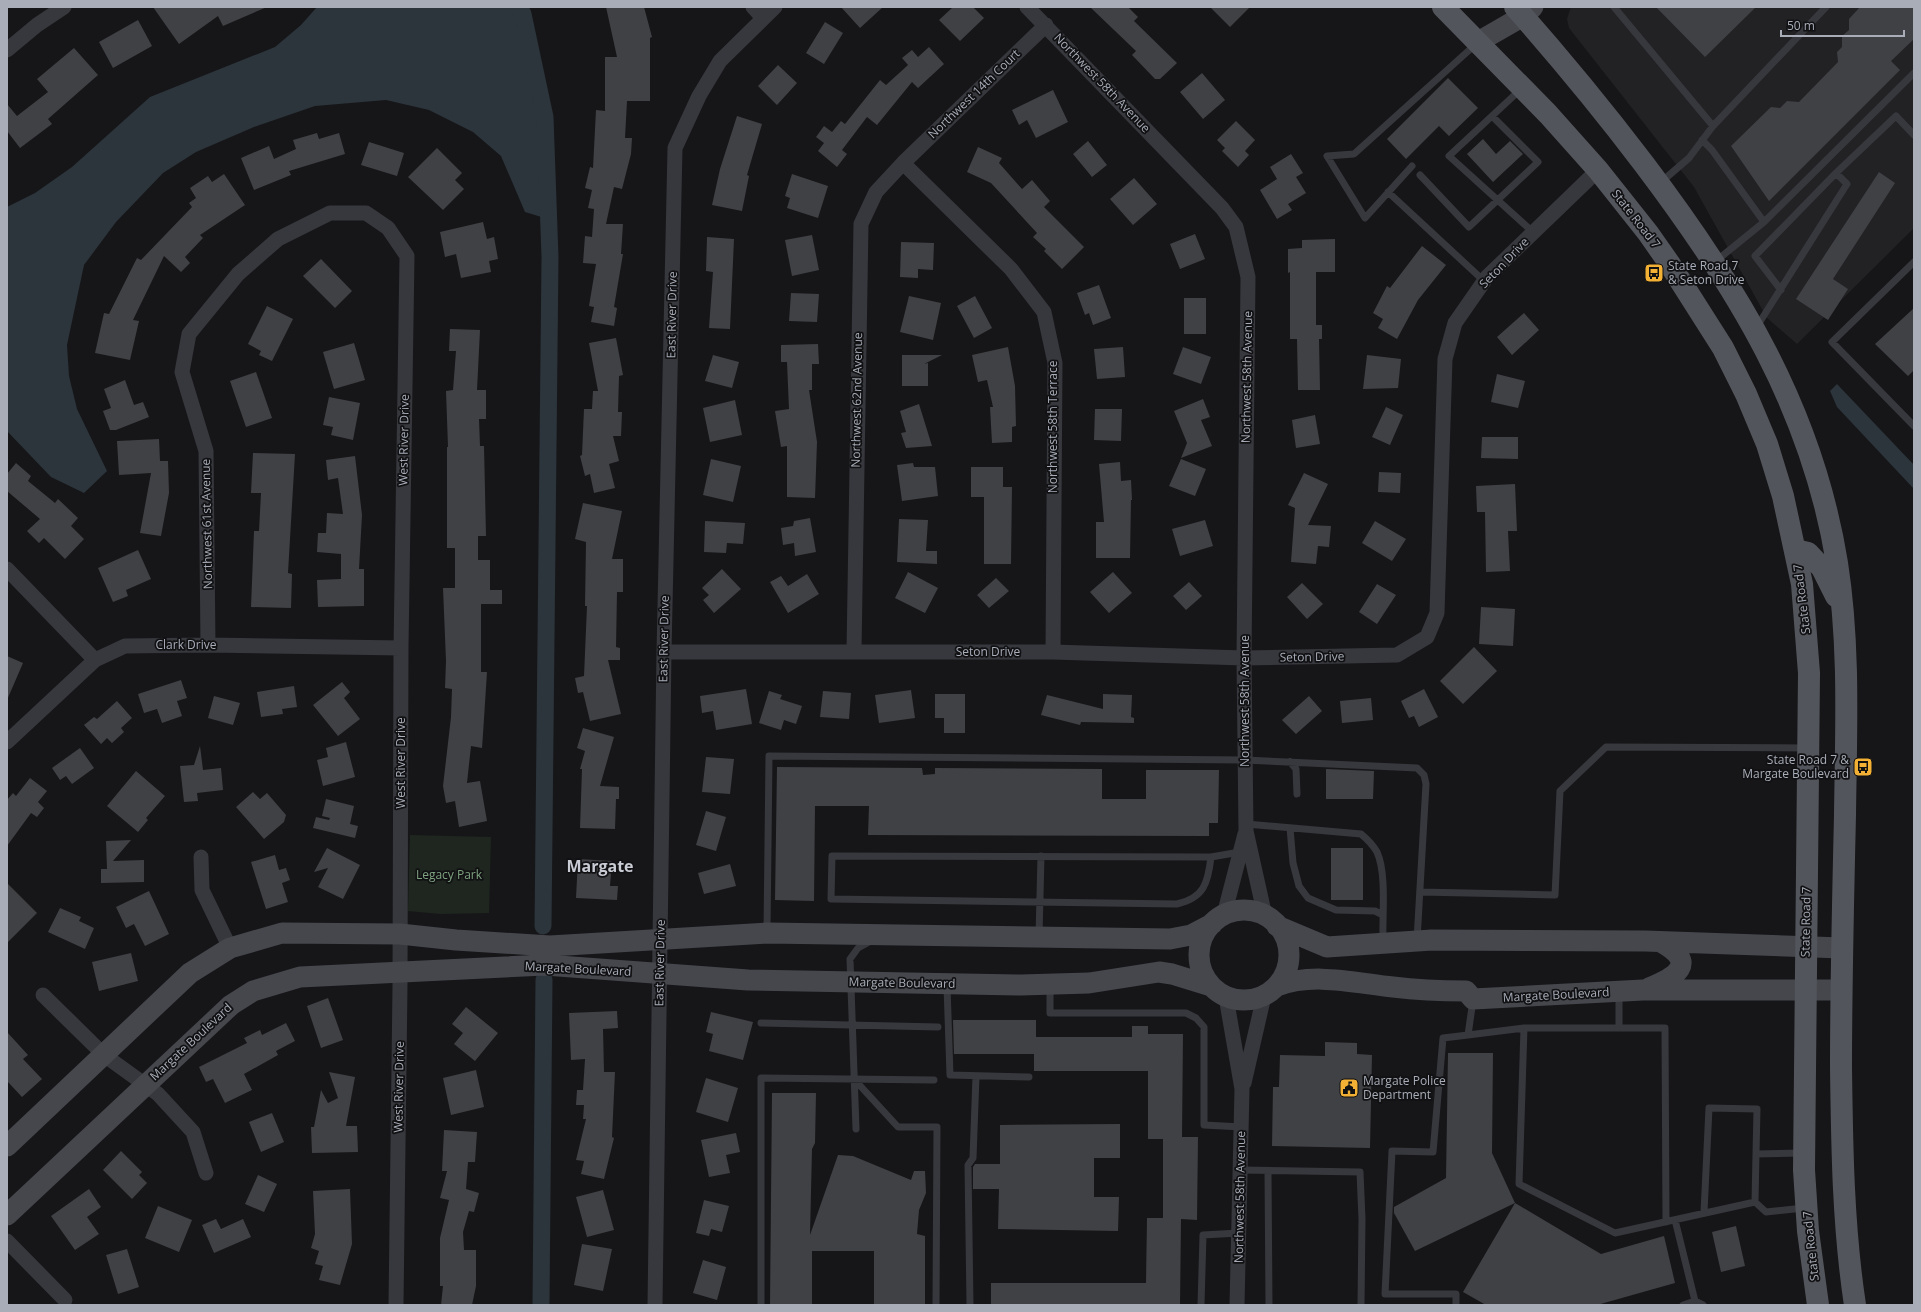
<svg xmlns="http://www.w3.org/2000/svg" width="1921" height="1312" font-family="'Open Sans',sans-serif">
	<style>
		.built { fill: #222225 }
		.green { fill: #1e261f }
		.water { fill: #2c353c }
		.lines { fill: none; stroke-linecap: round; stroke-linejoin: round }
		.canal { stroke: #2c353c; stroke-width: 17 }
		.building { fill: #404145 }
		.lane { stroke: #37383d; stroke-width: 7 }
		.street { stroke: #37383d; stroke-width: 15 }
		.secondary { stroke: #45474d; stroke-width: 21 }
		.primary { stroke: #53555c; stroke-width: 22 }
		.labels { text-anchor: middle; stroke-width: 3.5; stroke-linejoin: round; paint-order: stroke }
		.street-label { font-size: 12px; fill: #a8adb8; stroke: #111113 }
		.poi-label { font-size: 12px; fill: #a8adb8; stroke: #111113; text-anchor: start }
		.park-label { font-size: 12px; fill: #7fa381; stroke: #111113 }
		.district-label { font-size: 16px; font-weight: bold; fill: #c9ccd4; stroke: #111113 }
	</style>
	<rect width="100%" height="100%" fill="#161618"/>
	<path class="built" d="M1571,7H1914V228L1797,344L1767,318L1694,187L1569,28L1567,19Z"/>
	<path class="green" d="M410,835L491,837L489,913L441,914L408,911Z"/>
	<path class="water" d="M317,7H519L523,14L545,117L548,219L525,212L501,156L473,132L429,110L386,100L315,106L254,127L196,152L163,173L116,222L84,265L67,345L69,376L77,409L107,471L84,493L51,477L7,431V207L35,193L72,167L150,97L275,47L301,25Z
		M1837,384L1914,465V489L1837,407L1830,391Z"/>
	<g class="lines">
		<path class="canal" d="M519,7L523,14L545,117L550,257L543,926
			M541,1305L544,980"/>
	</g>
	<path class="building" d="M153,7H267L223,26L218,16L179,44Z
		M606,7H644L652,37L650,38V101H627L625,138H632L631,154L622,189L614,187L606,224H623L621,254H623L614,307L617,308L614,326L591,322L594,307L589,306L596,264L583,263L585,236L592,237L594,209L588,208L592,190L585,188L590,167L593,168L596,110L605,111V57H617Z
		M841,7H883L860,28Z
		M953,7H973L984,18L960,41L939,20Z
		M1090,7H1128L1138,17L1134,21L1177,63L1160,79H1155L1132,55L1136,51Z
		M1210,7H1250L1230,27Z
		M1656,7H1756L1705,57Z
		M1860,7H1914V39L1891,61L1900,70L1769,201L1731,146L1771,107L1780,108L1787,101L1799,102L1838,62L1837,52L1842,47V36L1849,30V19Z
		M138,20L152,46L113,68L99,42Z
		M825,22L843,33L824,64L806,53Z
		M929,47L944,64L918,88L912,82L877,125L867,117L842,150L847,154L837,167L818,151L824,143L816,137L824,126L832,132L841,121L845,124L880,80L886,85L908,65L902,58L912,50L918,57Z
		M74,48L98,75L48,119L52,124L20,148L7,131V104L17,116L48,92L37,79Z
		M778,65L797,83L777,105L758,86Z
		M1202,73L1225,100L1203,119L1180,92Z
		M1448,78L1478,108L1449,136L1439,126L1406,159L1387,139Z
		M1053,90L1068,122L1036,138L1027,120L1019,125L1012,110Z
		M737,116L762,124L747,175L749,176L742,211L712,205L720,169Z
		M1236,121L1255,140L1245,151L1249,155L1238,167L1222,151L1225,148L1217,140Z
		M317,133L319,139L339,133L345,154L289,171L291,175L254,190L241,158L269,146L274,159L296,149L293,140Z
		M1483,139L1496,154L1510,141L1523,154L1493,182L1467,154Z
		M1088,141L1107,165L1092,177L1073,154Z
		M369,142L404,153L397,176L361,165Z
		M978,147L1002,158L999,163L1022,189L1032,180L1050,201L1044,207L1084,247L1062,269L1044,251L1046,249L1033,237L1037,233L991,183L967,172Z
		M437,148L462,173L455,180L464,189L443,210L408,177Z
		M1291,154L1303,173L1296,177L1306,193L1288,204L1292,210L1277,219L1260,190L1277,179L1270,167Z
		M1879,172L1895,183L1833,279L1848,289L1828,320L1796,299Z
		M224,174L245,205L200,235L203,238L185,257L190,263L181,272L164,256L133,320L139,321L130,360L95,353L104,313L109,314L137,258L141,260L192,207L189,203L196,198L190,188L208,176L212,182Z
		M792,174L828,186L818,218L787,208L790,198L785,196Z
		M1134,178L1157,204L1133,225L1110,199Z
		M483,222L487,239L494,237L498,259L489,261L491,272L461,278L456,254L445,257L440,232Z
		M1195,234L1205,259L1180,269L1170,244Z
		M812,235L819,270L792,276L785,240Z
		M707,237L734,239L730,329L709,328L713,272L706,271Z
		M1335,239V272H1316V325H1322V339H1319L1320,390H1298L1297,339H1290V272L1288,273V249L1302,248V240Z
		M901,242L934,243L933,270L918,269V278L900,277Z
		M1422,246L1446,265L1418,300L1397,339L1378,328L1383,319L1373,313L1387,286L1390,288Z
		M321,259L352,291L335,308L303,276Z
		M1099,285L1111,318L1093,325L1089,313L1085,315L1077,293Z
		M791,293L819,294L817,322L789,321Z
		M909,296L941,303L933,340L900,332Z
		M975,296L992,328L974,338L957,306Z
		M1184,298H1206V334H1184Z
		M267,306L293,319L272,361L259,355L261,351L248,344Z
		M1914,308V370L1908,376L1875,344Z
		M1524,313L1539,330L1512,355L1497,337Z
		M450,329L480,330L477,390H486V419H479L480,446H484L486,536H478V560H490V590H502V604H481V672H487L483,734L482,748L471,746L467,783L480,781L487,821L459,827L455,801L446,803L443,786L451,717L452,689L445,688L446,661L443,588H455V548H447V447H448L446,391L453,390L456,351H449Z
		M616,338L623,375L619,376L618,412H622L621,436H613L619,461L609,464L615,488L594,493L590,474L585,476L580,456L582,455L584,409H592L593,391H598L589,343Z
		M354,343L365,380L334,389L323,352Z
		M818,344L819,364H812V390H809L817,442L815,498L787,497V446L781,447L775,411L789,409L787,362H781V345Z
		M1008,347L1015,386L1016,426L1012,427V442L992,443L990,407H993L987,380L978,382L972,355Z
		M1123,347L1125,377L1097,379L1094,349Z
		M1183,347L1211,357L1201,384L1173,374Z
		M713,355L739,362L732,388L705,381Z
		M902,355H942L924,364L928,363V386H902Z
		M1367,355L1401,359L1398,388L1363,389Z
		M256,372L272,418L246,427L230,381Z
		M1497,374L1525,381L1518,408L1491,402Z
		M125,380L134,405L143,402L149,417L116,430H110L103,411L111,408L104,389Z
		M329,397L360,403L353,440L331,435L333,427L323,425Z
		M1203,399L1210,417L1201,420L1212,446L1181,458L1187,443L1174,411Z
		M735,400L742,435L710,442L703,408Z
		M919,404L932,446L906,448L901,433L906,432L900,411Z
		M1386,407L1403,415L1390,445L1372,437Z
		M1095,409H1122L1121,441L1094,440Z
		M1315,415L1320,444L1296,448L1292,420Z
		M1482,437H1518V459L1481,458Z
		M159,439L160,461H168L169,493L161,536L140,533L151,473L119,475L117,441Z
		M253,453L295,454L288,573L292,574L291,608L251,607L254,531H259L261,493H251Z
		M355,456L362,515L359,569H364V606L318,607L317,580L341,579V554L317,552L318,533H326L327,513L343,514L338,478L328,480L326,460Z
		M711,459L741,466L733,502L703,495Z
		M1181,459L1206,469L1195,496L1169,486Z
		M1120,462L1121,481L1131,480L1132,500H1131L1130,558H1096V522H1104L1099,464Z
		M16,463L31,476L28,481L55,503L58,499L78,518L71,526L84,539L65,559L44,538L39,543L27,531L40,519L7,491V474Z
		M913,463L914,467H935L938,496L902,501L897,465Z
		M971,467H1003V487H1012L1011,564H984V497H971Z
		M1379,472L1401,473L1400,493L1378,492Z
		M1304,473L1328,484L1308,525L1331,526L1329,547L1318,546L1316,564L1291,562L1295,508L1288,505Z
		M1515,484L1517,531H1508L1510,571L1486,572L1485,512H1477L1476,486Z
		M583,503L622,511L612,559H623V592H617L616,647L620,648V660H608L621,714L590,721L583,692L578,693L575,678L584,676L587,606H585L586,542L575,539Z
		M810,518L816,552L795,556L794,543L783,545L781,528L793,526L794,521Z
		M899,519L928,520L926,551H937V564L897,562Z
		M1205,520L1213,546L1180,556L1172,529Z
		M705,521L745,523L743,544L727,543L726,553L704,552Z
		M1375,521L1406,539L1392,561L1362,543Z
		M138,550L151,579L126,590L128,596L113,602L98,568Z
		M722,569L741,589L714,613L703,600L709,595L702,588Z
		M908,572L938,588L925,613L895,598Z
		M1113,572L1132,593L1109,613L1090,592Z
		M807,574L819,594L788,613L770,582L781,576L788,586Z
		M996,578L1009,591L989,608L977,595Z
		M1189,582L1202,596L1186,610L1173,596Z
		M1302,583L1323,604L1307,619L1287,597Z
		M1377,584L1396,595L1377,624L1359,612Z
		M1481,607L1515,609L1513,646L1479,644Z
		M1474,647L1497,671L1463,704L1440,681Z
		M7,656L23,663L7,700Z
		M181,680L187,698L177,701L182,716L162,723L157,709L144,713L138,694Z
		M342,682L350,692L344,698L360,719L338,736L313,705Z
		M294,686L297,707L282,709L283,714L261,717L257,692Z
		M746,689L752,724L716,730L713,711L702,713L700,696Z
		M1424,689L1438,717L1419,727L1414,716L1409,718L1401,701Z
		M911,690L915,718L879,723L875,695Z
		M769,691L782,695L780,699L802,706L796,724L784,720L781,730L759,723Z
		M823,691L851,693L849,719L820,717Z
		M935,694H965V733H944V718H935Z
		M1103,694L1132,695L1131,717L1134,718V723L1081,722L1080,725L1041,715L1047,695L1103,709Z
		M214,696L240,703L233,725L208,718Z
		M1309,696L1322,711L1296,734L1282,720Z
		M1371,698L1373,720L1342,723L1340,701Z
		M117,701L132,718L121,728L124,732L112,743L107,738L101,744L84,725L94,717L97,719Z
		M583,728L614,737L600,786L619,787V799H616L615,829L580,828L582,769H580L585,751L577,748Z
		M346,742L355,777L323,786L317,760L328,757L326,748Z
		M200,746L203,770L221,768L223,790L197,793L198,801L184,802L180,766L194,765Z
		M80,748L94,768L72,784L66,776L60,780L52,768Z
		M706,757L734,759L730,794L702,792Z
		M777,767L922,768L923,775L935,774V768L1102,769V799H1146V770H1219L1218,823H1209V836L868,835L869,806H815L814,901L775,900Z
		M1326,769L1374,771L1373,799H1326Z
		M136,771L165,796L146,818L148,820L138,832L107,806Z
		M30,778L47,791L38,802L44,808L37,817L31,813L7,846V800L13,793L16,796Z
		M253,792L260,799L267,793L286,815L284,822L264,839L236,807Z
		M326,799L354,806L350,824L358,826L355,838L313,828L316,817L329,820L330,818L322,816Z
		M706,811L726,817L716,851L696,845Z
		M131,840L113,861L144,860V882L101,883V869H107L106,841Z
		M327,848L360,865L343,899L318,887L328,868L314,872Z
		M1331,848H1363V900H1331Z
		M275,855L279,870L286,868L290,880L282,883L288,902L266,909L251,862Z
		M578,859L612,861L610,886H618L617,900L576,898Z
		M730,864L736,886L704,894L698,873Z
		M7,883L37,913L7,943Z
		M149,891L169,934L145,946L134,924L126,928L116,907Z
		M60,908L81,917L79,921L94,928L85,949L48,932Z
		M131,953L138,981L99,991L92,962Z
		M328,998L343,1040L321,1048L307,1006Z
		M466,1007L498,1033L475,1061L454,1044L463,1033L452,1024Z
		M617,1011L618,1028L603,1029L604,1072H615L612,1137L614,1138L604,1179L581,1174L584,1161L576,1160L586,1119H583L584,1105H576L577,1090H583L585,1059L571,1060L569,1013Z
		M711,1012L753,1022L743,1060L709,1051L713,1034L706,1032Z
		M953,1020H1036V1037H1132V1026H1148V1034H1183L1182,1137H1198L1197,1220L1181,1219L1180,1305H991V1283H1146L1147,1218H1163V1139H1148V1071H1034V1054H954Z
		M286,1023L295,1041L276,1051L278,1055L244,1074L252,1090L225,1103L213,1079L206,1082L199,1067L247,1043L244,1038L260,1030L262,1035Z
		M7,1032L28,1055L23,1059L42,1079L22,1097L7,1081Z
		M1325,1042L1357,1043V1054L1372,1055L1370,1148L1272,1146L1273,1087H1279L1280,1055L1325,1056Z
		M1448,1053H1493L1492,1153L1515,1203L1415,1251L1394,1213V1207L1446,1178Z
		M476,1070L484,1107L451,1115L443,1078Z
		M329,1072L355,1077L346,1126H357L358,1152L312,1153L311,1127H314L321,1090L328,1103L338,1098Z
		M706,1078L738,1088L728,1122L696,1112Z
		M772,1093H816L815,1143L812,1149L810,1235L838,1155L853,1156L911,1180L914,1171H925L926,1193L919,1210L917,1234L925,1236V1305H874V1251H812V1305H770Z
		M272,1113L284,1142L261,1152L249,1122Z
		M1120,1124V1158H1094V1197H1119L1118,1231L998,1229L999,1189H973V1167L975,1164H1000V1125Z
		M444,1130L477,1132L475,1162H468L466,1189L479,1193L474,1212L469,1211L463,1232L464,1250H476V1286L472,1305H441L443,1286H440V1238L449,1200L440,1198L447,1171H442Z
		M736,1133L740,1152L726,1155L730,1173L709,1177L701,1140Z
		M121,1151L142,1172L139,1175L147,1183L132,1199L103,1170Z
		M258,1175L277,1184L264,1212L245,1204Z
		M89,1189L101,1207L87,1217L99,1234L75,1250L51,1216Z
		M350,1189L352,1244L340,1285L319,1280L323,1266L315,1264L319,1251L311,1248L315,1234L313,1191Z
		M603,1190L614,1230L587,1237L576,1197Z
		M704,1200L729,1206L722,1232L711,1229L709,1236L696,1233Z
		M1515,1203L1601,1254L1664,1236L1675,1283L1597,1305H1486L1463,1292Z
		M158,1206L192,1220L179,1252L145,1238Z
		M216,1219L221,1229L243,1219L251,1237L214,1253L202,1225Z
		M1736,1226L1745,1266L1721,1272L1712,1232Z
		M582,1244L612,1249L603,1291L574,1285Z
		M127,1249L139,1287L118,1294L106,1255Z
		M703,1260L726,1267L717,1300L693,1293Z"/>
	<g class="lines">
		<path class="lane" d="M1614,7L1713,126
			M1521,89L1449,156L1533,232
			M1702,140L1712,150L1764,222
			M1412,166L1365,218L1327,156L1354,154L1476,44
			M1420,175L1469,227L1538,162L1492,116
			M1660,183L1689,158L1713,126L1826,7
			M1388,192L1484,281
			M1716,261L1764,222L1914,73
			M1914,262L1832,342L1914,426
			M1781,290L1755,256L1836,173
			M1756,328L1847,184L1836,173L1896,116L1914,135
			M1290,762L1296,769L1297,794
			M1246,824L1361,834C1367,839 1373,845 1377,852C1387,874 1382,917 1383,941
			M1290,828L1293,863L1299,886L1308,898L1336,910L1375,911L1383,915
			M832,856L1211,857C1208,883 1204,898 1177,904L831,899Z
			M1211,857L1240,852
			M1420,892L1555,895L1560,791L1606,747L1807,748
			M767,931L769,756L1245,760L1417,768L1424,775L1426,784L1417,940
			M1039,936L1041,856
			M1050,985V1013H1186L1196,1018L1204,1027V1125L1242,1127
			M947,986L950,1075L1029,1077
			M761,1023L938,1027
			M1524,1028H1665L1666,1222
			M1619,1028V993
			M1468,1035L1524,1028L1519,1184L1615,1233L1755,1202L1766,1212L1804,1208
			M853,1078L898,1127H937L936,1305
			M856,1129L850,959L858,948L871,941
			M1240,1170L1360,1172L1362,1219L1361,1305
			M1268,1172L1269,1305
			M1755,1202L1756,1154L1801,1153
			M1704,1212L1709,1108L1757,1109L1756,1154
			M1675,1220L1695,1301
			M761,1305V1078L934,1080
			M970,1305L968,1165L973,1158L976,1076
			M1201,1305L1203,1235L1239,1233
			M1456,1305V1294H1385L1392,1151L1433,1152L1443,1038L1468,1035L1473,1000
			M1683,1305L1695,1301L1703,1305"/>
		<path class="street" d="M753,7L763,18
			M1027,7L1222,208L1236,227L1248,277L1244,658L1246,831L1265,916
			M7,50L37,25L64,7
			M903,163L1011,269L1044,312L1055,363L1053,652
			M7,569L95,660
			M208,645L206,451L182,372L189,334L238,274L278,239L330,213H366L388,228L407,256L401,648L400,985L396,1305
			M854,651L861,224L876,192L903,163L1046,25
			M664,652H1053L1244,658L1397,655L1427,637L1437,613L1445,359L1455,323L1487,277L1598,170
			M7,742L95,660L125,646L208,645L401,648
			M201,857L202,890L230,948
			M1224,915L1245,834
			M43,995L104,1055L158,1094L193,1132L206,1173
			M1226,997L1242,1089L1237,1305
			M1244,1083L1264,996
			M7,1241L65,1300
			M655,1305L664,652L675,148L699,96L720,61L775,7"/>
		<path class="secondary" d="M1478,42L1523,16L1533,7
			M1199 955a45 45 0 1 1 90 0a45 45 0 1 1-90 0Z
			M1277,926L1327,947L1432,940L1645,941L1842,948
			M1277,986C1313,972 1355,983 1393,987C1417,990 1442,991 1466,991L1473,999L1643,990H1841
			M1649,988C1676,977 1699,963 1661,942
			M7,1146L190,973L230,948L282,933L400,934L456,940L550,946L767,933L1170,939L1191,935L1212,924
			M7,1215L231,1005L253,991L300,977L545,965L748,980L1021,985L1089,983L1159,972L1172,974L1211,986"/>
		<path class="primary" d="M1443,7L1548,114L1598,170L1648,233L1669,263L1723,348L1746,394L1767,444L1783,496L1802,584L1809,673L1804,1170L1808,1231L1818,1305
			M1515,7C1560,58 1603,110 1644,164C1737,287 1812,408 1837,563C1850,646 1846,731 1845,815C1843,899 1841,983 1841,1067C1842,1147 1843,1226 1855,1305
			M1795,550L1808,553L1822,568L1836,596"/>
	</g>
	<defs>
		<g id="bus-square" transform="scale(1)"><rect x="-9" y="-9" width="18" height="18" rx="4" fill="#f2b134" stroke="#111113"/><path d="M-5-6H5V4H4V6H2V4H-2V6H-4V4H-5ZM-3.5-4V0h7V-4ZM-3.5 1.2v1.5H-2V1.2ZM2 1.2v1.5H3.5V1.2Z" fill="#111"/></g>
		<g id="civic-square" transform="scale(1)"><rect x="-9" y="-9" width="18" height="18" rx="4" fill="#f2b134" stroke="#111113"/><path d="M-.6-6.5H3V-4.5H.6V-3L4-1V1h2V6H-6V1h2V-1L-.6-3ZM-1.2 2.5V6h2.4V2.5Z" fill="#111"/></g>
	</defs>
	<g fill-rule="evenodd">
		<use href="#bus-square" x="1654" y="273"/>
		<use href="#bus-square" x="1863" y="767"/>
		<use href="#civic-square" x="1349" y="1088"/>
	</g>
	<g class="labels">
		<g class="street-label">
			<text transform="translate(1102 83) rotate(46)" y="4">Northwest 58th Avenue</text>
			<text transform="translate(974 94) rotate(-44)" y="4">Northwest 14th Court</text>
			<text transform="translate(1636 219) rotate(52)" y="4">State Road 7</text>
			<text transform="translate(1504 263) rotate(-46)" y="4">Seton Drive</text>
			<text transform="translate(672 315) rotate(-89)" y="4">East River Drive</text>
			<text transform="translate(1247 377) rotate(-89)" y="4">Northwest 58th Avenue</text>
			<text transform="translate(857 400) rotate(-89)" y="4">Northwest 62nd Avenue</text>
			<text transform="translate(1053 427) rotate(-90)" y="4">Northwest 58th Terrace</text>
			<text transform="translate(404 440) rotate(-89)" y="4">West River Drive</text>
			<text transform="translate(207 524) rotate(-91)" y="4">Northwest 61st Avenue</text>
			<text transform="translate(1802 599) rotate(-97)" y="4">State Road 7</text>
			<text transform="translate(664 639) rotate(-89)" y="4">East River Drive</text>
			<text x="186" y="649">Clark Drive</text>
			<text x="988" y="656">Seton Drive</text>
			<text transform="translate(1312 657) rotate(-1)" y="4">Seton Drive</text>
			<text transform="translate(1245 701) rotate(-90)" y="4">Northwest 58th Avenue</text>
			<text transform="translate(401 763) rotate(-90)" y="4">West River Drive</text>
			<text transform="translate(1806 922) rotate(-89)" y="4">State Road 7</text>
			<text transform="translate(660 963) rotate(-89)" y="4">East River Drive</text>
			<text transform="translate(578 969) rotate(3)" y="4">Margate Boulevard</text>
			<text transform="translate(902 983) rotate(1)" y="4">Margate Boulevard</text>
			<text transform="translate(1556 995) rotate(-3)" y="4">Margate Boulevard</text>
			<text transform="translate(191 1042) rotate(-43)" y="4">Margate Boulevard</text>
			<text transform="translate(399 1087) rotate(-89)" y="4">West River Drive</text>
			<text transform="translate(1240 1197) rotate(-89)" y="4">Northwest 58th Avenue</text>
			<text transform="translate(1811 1246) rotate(-96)" y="4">State Road 7</text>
		</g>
		<g class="poi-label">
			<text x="1668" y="270">State Road 7<tspan x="1668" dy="14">&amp; Seton Drive</tspan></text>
			<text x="1849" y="764" text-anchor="end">State Road 7 &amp;<tspan x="1849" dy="14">Margate Boulevard</tspan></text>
			<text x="1363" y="1085">Margate Police<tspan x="1363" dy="14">Department</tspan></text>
		</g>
		<g class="park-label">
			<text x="449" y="879">Legacy Park</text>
		</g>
		<g class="district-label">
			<text x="600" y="872">Margate</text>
		</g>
	</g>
	<rect width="1921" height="1312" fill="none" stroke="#a8adb8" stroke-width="16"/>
	<path d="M1781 30v6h123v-6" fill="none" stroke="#a8adb8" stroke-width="2"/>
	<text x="1787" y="30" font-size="12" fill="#a8adb8" stroke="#111113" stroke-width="3" paint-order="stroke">50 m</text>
</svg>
